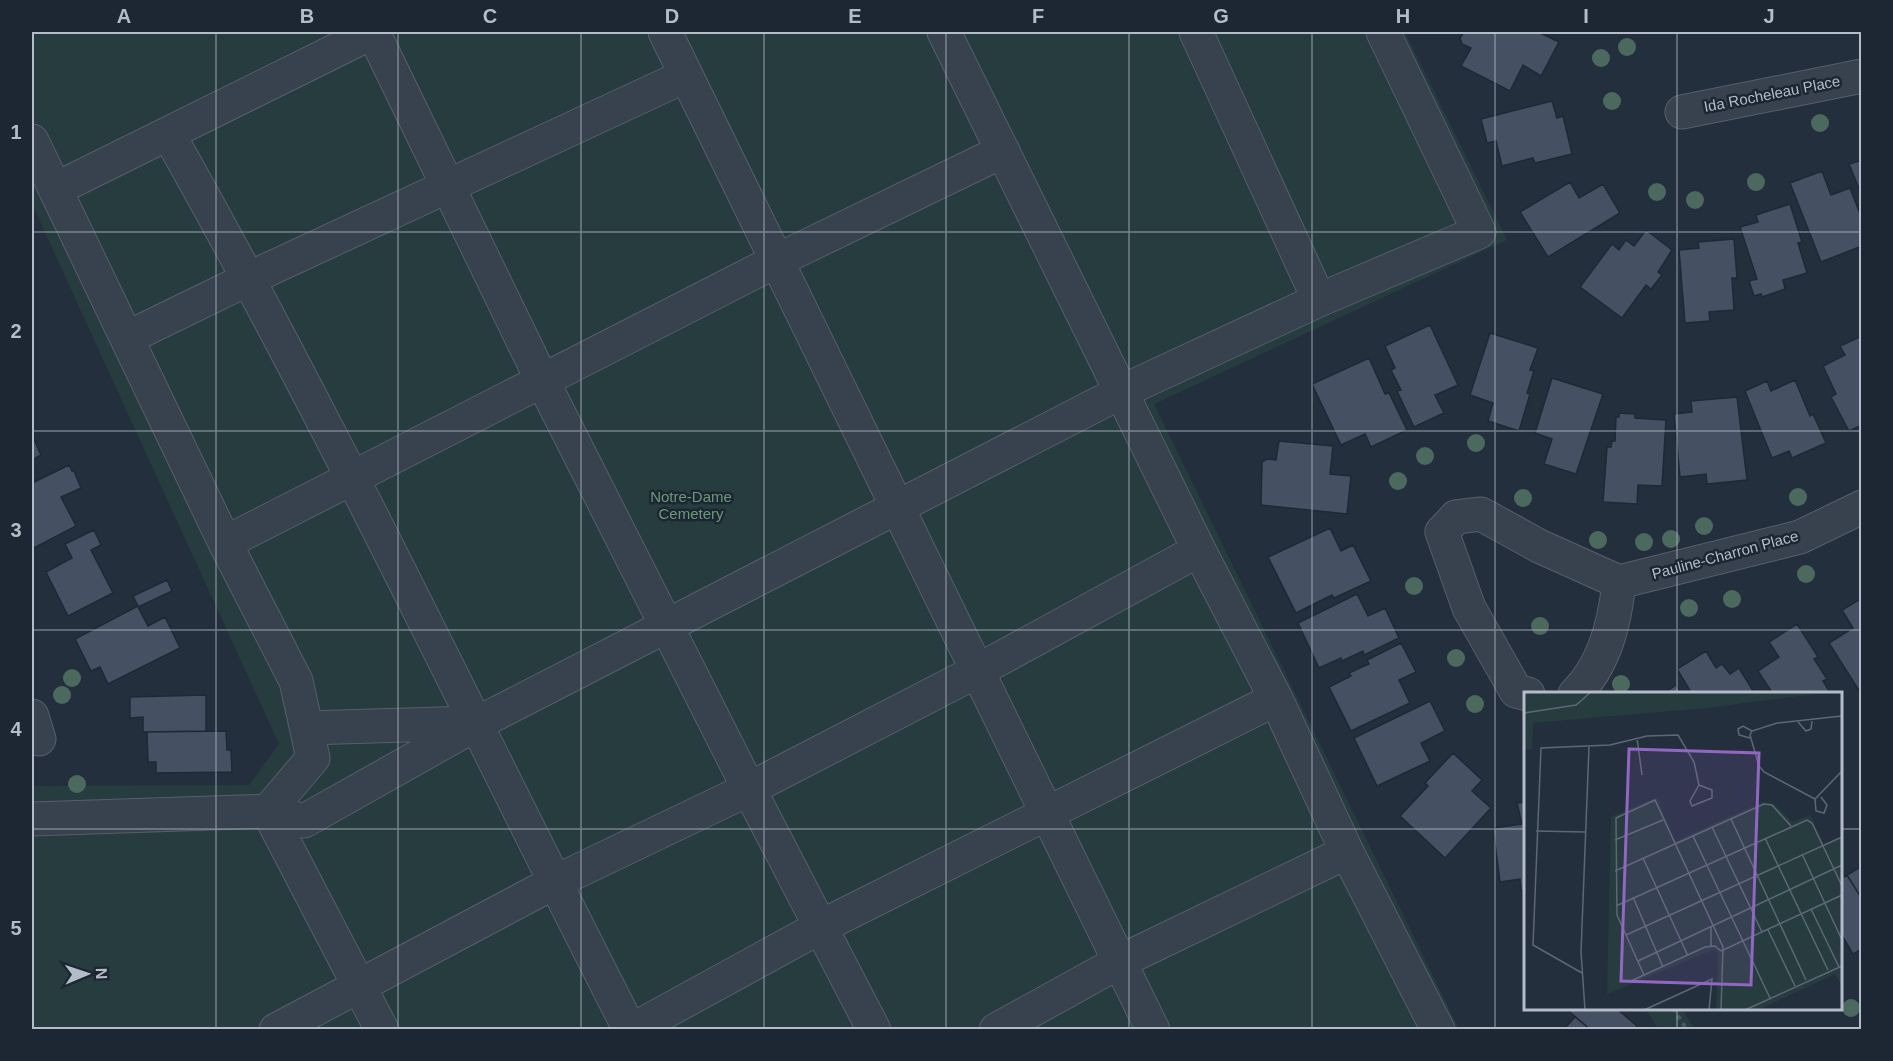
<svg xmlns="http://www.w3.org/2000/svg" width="1893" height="1061" font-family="Helvetica,sans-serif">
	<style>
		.green { fill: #263c3f }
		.building { fill: #455162; stroke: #1f2835; stroke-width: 1.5 }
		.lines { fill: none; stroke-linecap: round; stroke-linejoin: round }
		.minor-casing { stroke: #565f6c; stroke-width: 35 }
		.path { stroke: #44595c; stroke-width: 4; stroke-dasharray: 4.5 4.5; stroke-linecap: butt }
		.minor { stroke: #38414e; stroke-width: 33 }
		.tree { fill: #4b6a5d }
		.grid { fill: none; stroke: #b4bcc9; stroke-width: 1.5; stroke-opacity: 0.55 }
		.labels { text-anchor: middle; stroke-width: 5; stroke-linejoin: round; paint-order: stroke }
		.street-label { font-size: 15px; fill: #b4bcc9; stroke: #1d2633 }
		.park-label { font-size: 15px; fill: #6b9a76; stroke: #1d2633 }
		.inset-road { fill: none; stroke: #5e6776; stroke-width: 1.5 }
		.view { fill: #9266c3; fill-opacity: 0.15; stroke: #9266c3; stroke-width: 3 }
		.inset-edge { fill: none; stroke: #b4bcc9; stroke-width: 3 }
		.neatline { fill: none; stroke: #b4bcc9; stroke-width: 2 }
		.grid-label { font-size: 20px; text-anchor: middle; font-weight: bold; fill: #b4bcc9 }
	</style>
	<rect width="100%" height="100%" fill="#242f3e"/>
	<path class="green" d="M32,32H1405L1507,240L1154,404L1459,1029H32V786L249,785L279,744L32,204Z
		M1646,1009H1682L1695,1029H1658Z"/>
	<path class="building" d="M1464,32H1538L1559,42L1541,76L1523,65L1510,91L1461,66L1471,48L1462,44L1460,38Z
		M1552,101L1557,118L1563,116L1572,154L1535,163L1533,158L1502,166L1496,141L1487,143L1481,119Z
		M1862,160V196L1849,164Z
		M1822,171L1831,195L1850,188L1862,219V246L1821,262L1790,183Z
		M1570,182L1579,198L1603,184L1620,213L1548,257L1520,212Z
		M1790,204L1802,242L1798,243L1807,273L1783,280L1785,289L1762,297L1761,294L1754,296L1749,281L1757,279L1740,227L1758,222L1756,215Z
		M1646,230L1672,250L1658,272L1662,275L1651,289L1646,285L1622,318L1580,287L1612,244L1619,250L1626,240L1634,246Z
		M1734,239L1737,278H1732L1734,310L1709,312L1710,321L1685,323L1679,250L1699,248L1698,242Z
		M1430,325L1458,385L1435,395L1444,413L1414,427L1397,391L1401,390L1391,370L1395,368L1385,346Z
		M1490,333L1538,348L1530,370L1534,371L1527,393L1530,394L1519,431L1488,421L1493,403L1470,395Z
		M1862,336V425L1849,431L1831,397L1836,394L1823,366L1845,355L1840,346Z
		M1369,358L1385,394L1389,393L1407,430L1371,447L1365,434L1341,445L1312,384Z
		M1552,378L1603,394L1576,474L1544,464L1552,439L1535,433Z
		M1795,380L1810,416L1813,414L1826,443L1792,458L1789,451L1772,458L1745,391L1767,381L1771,391Z
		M1737,397L1747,480L1707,484L1706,474L1680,477L1674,414L1692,412L1691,401Z
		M1619,413L1635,414V418L1666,420L1662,486L1638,485L1637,504L1603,502L1607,447H1611L1612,441H1615L1616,417H1619Z
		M32,435L41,455L32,460Z
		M1279,441L1333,446L1330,474L1351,476L1347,514L1261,505L1262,462L1267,459L1276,460Z
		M69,465L72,471H74L81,488L61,497L76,526L34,548L32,542V483Z
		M1330,528L1341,551L1353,545L1371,581L1334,598L1332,595L1296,613L1268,557Z
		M94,530L101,545L91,550L113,593L68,616L46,572L72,558L65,544Z
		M167,580L172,591L138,607L148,626L165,617L180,648L108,684L100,667L91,671L75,639L138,606L133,596Z
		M1357,594L1368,616L1385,608L1399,638L1364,655L1363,651L1342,661L1341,658L1319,668L1298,623Z
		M1862,598V687L1858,689L1829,643L1853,628L1842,610Z
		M1797,624L1818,657L1814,659L1827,679L1823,681L1831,694H1773L1758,671L1779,657L1769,642Z
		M1401,643L1416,672L1399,680L1410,703L1351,731L1329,687L1351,676L1349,673L1369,664L1367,660Z
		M1706,651L1716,668L1722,664L1730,674L1739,668L1755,694H1692L1677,669Z
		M1676,685L1681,694H1663Z
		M206,695V731L143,732V717L130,718V697Z
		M1430,701L1445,731L1421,743L1430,761L1377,786L1354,738Z
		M226,731L227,750H231L232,772L156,773V762H148L147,732Z
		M1453,753L1482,780L1472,791L1491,808L1445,858L1400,816L1428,786L1425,783Z
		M1526,802V893L1521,890L1520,879L1500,882L1493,828L1522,824L1517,803Z
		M1862,866V899L1847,875Z
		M1847,875L1862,899V949L1853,954L1840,932V879Z
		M1565,1008H1616L1637,1026L1634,1030H1591Z
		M1575,1017L1591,1030H1563Z"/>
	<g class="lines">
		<g class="minor-casing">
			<path id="minor" d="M373,32L542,380L749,789L874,1030
				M665,32L1153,1030
				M944,32L1199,550L1276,699L1347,852L1438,1030
				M1196,32L1319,300
				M1682,112L1862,76
				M169,135C334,427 477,731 630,1030
				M32,141L225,543L296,681L313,758L268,811
				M56,189L373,32
				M127,338L250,278L685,76
				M225,543L778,260L1003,151
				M1528,694L1516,691L1469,608L1442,532L1456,517L1481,514L1539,546L1619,582L1800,537L1862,507
				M1575,694C1605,665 1615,622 1619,582
				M32,716L39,739L32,738
				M307,728L473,723
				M268,811L382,1030
				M32,819L268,811L304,821L478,723L1123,391L1319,300L1479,232L1383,32
				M276,1030L555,882L749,789L979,670L1199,550
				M632,1030L820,927L1276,699
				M996,1030L1121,961L1347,852"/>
		</g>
		<path class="path" d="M1673,1008L1687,1030"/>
		<use href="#minor" class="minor"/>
	</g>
	<g class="tree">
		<circle cx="1627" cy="47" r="9"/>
		<circle cx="1601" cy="58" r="9"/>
		<circle cx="1612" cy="101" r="9"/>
		<circle cx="1820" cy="123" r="9"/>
		<circle cx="1756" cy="182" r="9"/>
		<circle cx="1657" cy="192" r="9"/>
		<circle cx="1695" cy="200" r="9"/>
		<circle cx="1476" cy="443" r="9"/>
		<circle cx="1425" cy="456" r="9"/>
		<circle cx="1398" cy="481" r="9"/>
		<circle cx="1798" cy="497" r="9"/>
		<circle cx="1523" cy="498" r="9"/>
		<circle cx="1704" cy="526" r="9"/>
		<circle cx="1671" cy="539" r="9"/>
		<circle cx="1598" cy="540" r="9"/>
		<circle cx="1644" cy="542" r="9"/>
		<circle cx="1806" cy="574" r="9"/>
		<circle cx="1414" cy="586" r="9"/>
		<circle cx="1732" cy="599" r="9"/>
		<circle cx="1689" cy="608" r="9"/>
		<circle cx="1540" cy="626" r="9"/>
		<circle cx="1456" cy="658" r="9"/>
		<circle cx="72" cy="678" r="9"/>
		<circle cx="1621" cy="684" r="9"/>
		<circle cx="62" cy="695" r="9"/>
		<circle cx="1475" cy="704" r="9"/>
		<circle cx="77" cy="784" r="9"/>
		<circle cx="1851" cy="1008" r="9"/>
	</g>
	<path class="grid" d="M216,32V1030M398,32V1030M581,32V1030M764,32V1030M946,32V1030M1129,32V1030M1312,32V1030M1495,32V1030M1677,32V694M32,232H1862M32,431H1862M32,630H1862M32,829H1526M1840,829H1862M1677,1008V1030"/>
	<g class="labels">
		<g class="street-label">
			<text transform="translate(1772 94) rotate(-11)" y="5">Ida Rocheleau Place</text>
			<text transform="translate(1725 555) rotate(-15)" y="5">Pauline-Charron Place</text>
		</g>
		<g class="park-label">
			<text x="691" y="502">Notre-Dame<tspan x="691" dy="17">Cemetery</tspan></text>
		</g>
	</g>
	<g transform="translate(1524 692)">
		<rect width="318" height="318" fill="#242f3e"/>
		<path d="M0,0H307L182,16L9,31L8,57H0ZM133,105L151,149L238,110L249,111L268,130L286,123L300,152L318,145V295L311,282L234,318H192L194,262L189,258L83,302L87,125Z" fill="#263c3f"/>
		<path class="inset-road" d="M0,21L52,13L67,0M318,24L253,31L228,39L226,43L235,74L240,80L291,107L318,79M274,30L282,39L287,37L288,29M113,46L118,83M226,46L215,43L214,37L219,34L228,39M291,107L292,119L300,121L303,113L297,105M207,127L282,288M188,135L238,240M12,139L61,140M169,144L246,306M241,146L304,278M91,148L139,128M278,162L318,248M119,166L164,264M91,179L240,112L248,113L267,134M109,205L139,275M92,214L283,128L288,131L318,194M287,217L315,275M244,238L271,294M102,243L318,145M187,254V235M197,259L318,203M114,269L318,173M58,281L9,253L17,56L86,53L123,44L154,43L170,70L175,93L166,109L168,114L188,106V98L175,93M120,283L93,223L92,126L131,108L199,255L197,318M107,289L181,255L191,254L197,259M61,318L57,260L65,55M120,318L188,287L185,318M221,318L318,274"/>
		<path class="view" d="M105,57L235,61L227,293L97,289Z"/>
		<rect width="318" height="318" class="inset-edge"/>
	</g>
	<rect width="1893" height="1061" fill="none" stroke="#1d2633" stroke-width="66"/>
	<g transform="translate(87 974) rotate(88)" stroke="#1d2633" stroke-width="4.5" paint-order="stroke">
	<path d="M0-4.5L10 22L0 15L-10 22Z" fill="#b4bcc9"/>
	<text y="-9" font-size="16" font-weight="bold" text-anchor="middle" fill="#b4bcc9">N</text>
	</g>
	<rect x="33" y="33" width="1827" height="995" class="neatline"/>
	<g class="grid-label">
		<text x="124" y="23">A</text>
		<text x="307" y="23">B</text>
		<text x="490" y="23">C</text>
		<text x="672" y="23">D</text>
		<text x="855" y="23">E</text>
		<text x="1038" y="23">F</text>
		<text x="1221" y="23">G</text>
		<text x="1403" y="23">H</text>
		<text x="1586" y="23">I</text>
		<text x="1769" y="23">J</text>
		<text x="16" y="139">1</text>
		<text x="16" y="338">2</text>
		<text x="16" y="537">3</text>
		<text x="16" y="736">4</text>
		<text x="16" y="935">5</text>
	</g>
</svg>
